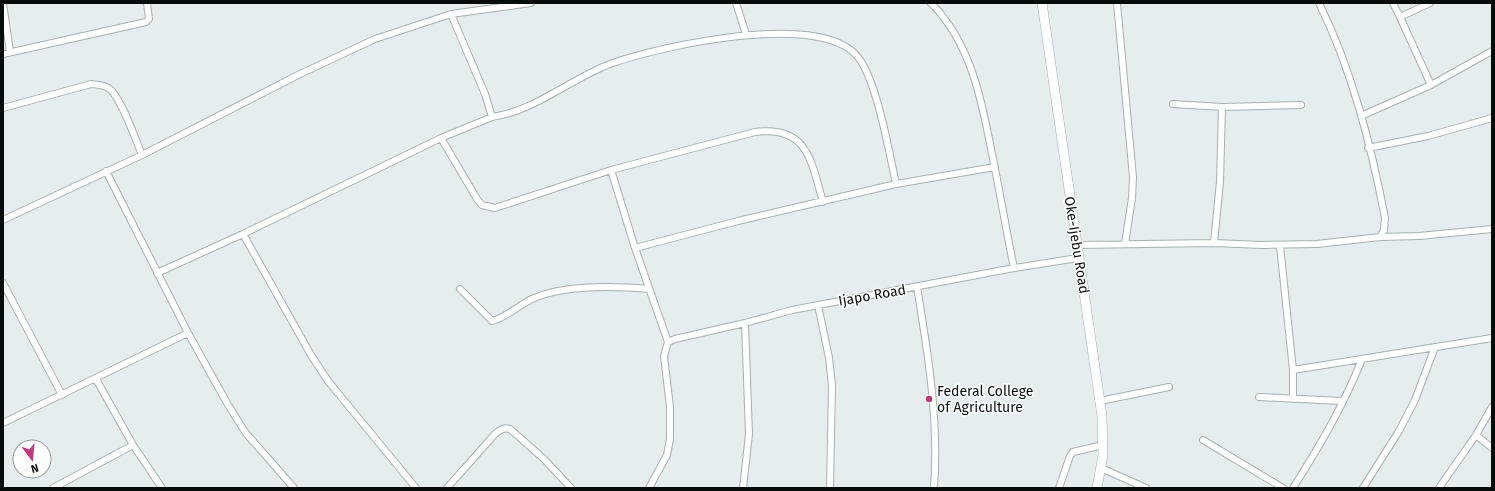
<svg xmlns="http://www.w3.org/2000/svg" width="1495" height="491" font-family="'Fira Sans',sans-serif">
	<style>
		.lines { fill: none; stroke-linecap: round; stroke-linejoin: round }
		.minor-casing { stroke: #a8b0b0; stroke-width: 8 }
		.secondary-casing { stroke: #a8b0b0; stroke-width: 10 }
		.minor { stroke: #fff; stroke-width: 6 }
		.secondary { stroke: #fff; stroke-width: 9 }
		.poi-dot { fill: #bf397c; stroke: #fff; stroke-width: 1.5 }
		.labels { text-anchor: middle; stroke-width: 3; stroke-linejoin: round; paint-order: stroke }
		.street-label { font-size: 14px; fill: #090c0c; stroke: #fff }
		.poi-label { font-size: 14px; fill: #090c0c; stroke: #fff; text-anchor: start }
	</style>
	<rect width="100%" height="100%" fill="#e6edee"/>
	<g class="lines">
		<g class="minor-casing">
			<path id="minor" d="M3,3L10,52
				M736,3L746,34
				M931,3C971,43 982,101 992,154C1000,192 1006,230 1014,268
				M1117,3L1133,177L1132,198L1125,244
				M1319,3C1352,70 1371,145 1385,218L1384,230L1380,237
				M1393,3L1400,17
				M1430,3L1400,17L1431,85
				M3,54L146,22L149,19L147,3
				M1173,104L1222,107L1220,182L1214,243
				M1222,107L1301,105
				M3,108L91,84C99,85 106,85 111,90C123,103 135,138 142,155
				M1361,116L1431,85L1492,51
				M492,117C535,111 570,79 610,64C660,46 821,10 858,57C877,81 889,152 896,184
				M441,138L477,199L482,205L495,208L611,170L755,132C808,125 811,161 823,202
				M1368,148L1428,136L1492,118
				M611,170L635,248L738,221L896,184L995,167
				M106,171L188,333L227,403L245,432L294,488
				M3,220L142,155L298,75L375,39L451,14L531,3
				M243,234L441,138L492,117L485,94L451,14
				M1076,245L1214,243L1262,245L1317,244L1380,237L1419,236L1492,229
				M1280,246L1293,370V398
				M635,248L668,342L664,356L670,407V439L667,455L649,488
				M157,273L243,234L311,355L328,381L416,488
				M3,283L62,395
				M917,287C928,353 939,421 934,488
				M460,289L492,321C507,317 519,305 532,299C565,284 614,286 649,289
				M818,305L829,358L832,385L830,488
				M668,342L675,339L745,323L792,310L1014,268L1078,258
				M1293,370L1492,338
				M96,379L133,445L162,488
				M1259,397L1342,401
				M1100,401L1169,387
				M3,423L188,333
				M1476,435L1492,448
				M1203,440L1283,488
				M1101,468L1146,488
				M53,488L133,445
				M447,488L495,434C500,430 504,427 510,429L544,459L571,488
				M743,488L749,434L745,323
				M1059,488L1070,456L1073,452L1103,445
				M1293,488C1319,447 1344,405 1362,359
				M1363,488L1399,431L1415,400L1435,347
				M1439,488L1476,435L1492,407"/>
		</g>
		<g class="secondary-casing">
			<path id="secondary" d="M1042,3L1102,416L1103,455L1097,488"/>
		</g>
		<use href="#minor" class="minor"/>
		<use href="#secondary" class="secondary"/>
	</g>
	<circle class="poi-dot" cx="929" cy="399" r="4"/>
	<g class="labels">
		<g class="street-label">
			<text transform="translate(1077 245) rotate(81)" y="5">Oke-Ijebu Road</text>
			<text transform="translate(872 295) rotate(-10)" y="5">Ijapo Road</text>
		</g>
		<g class="poi-label">
			<text x="937" y="396">Federal College<tspan x="937" dy="16">of Agriculture</tspan></text>
		</g>
	</g>
	<rect width="1495" height="491" fill="none" stroke="#090c0c" stroke-width="8"/>
	<g transform="translate(32 459) rotate(164)"><circle r="19" fill="#ffffff" stroke="#9d9e9e"/>
	<path d="M0-3L7 15L0 10L-7 15Z" fill="#bf397c"/>
	<text y="-6" font-size="11" font-weight="bold" text-anchor="middle" fill="#090c0c">N</text>
	</g>
</svg>
